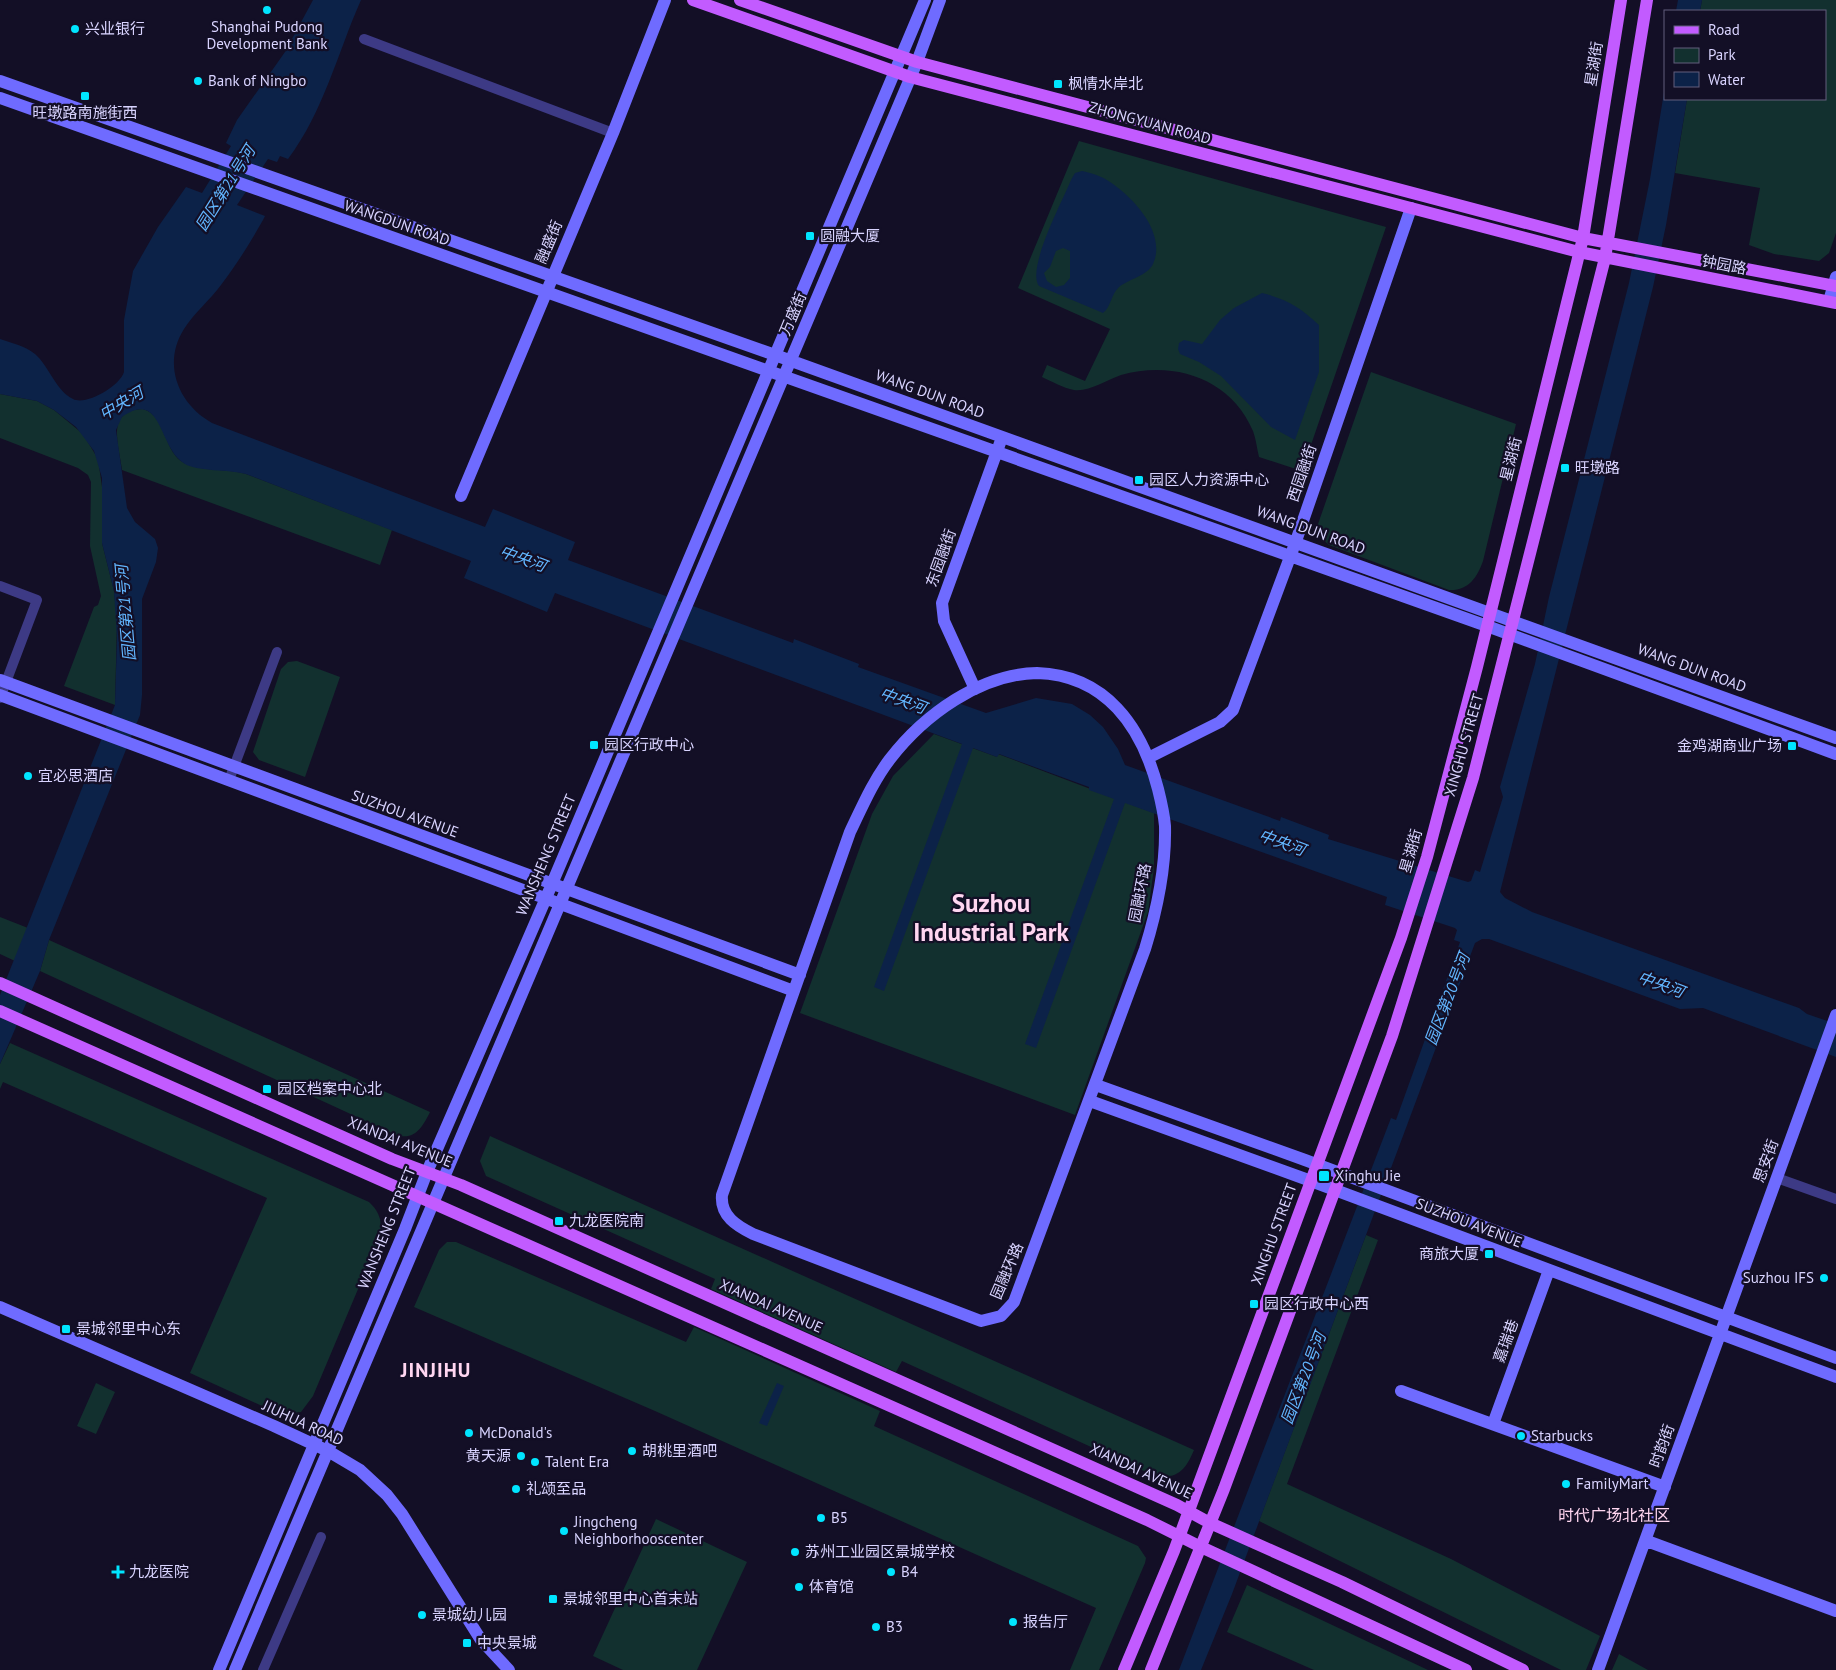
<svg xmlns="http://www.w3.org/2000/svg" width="1836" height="1670" font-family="'PT Sans','Noto Sans SC',sans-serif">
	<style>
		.green { fill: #12302f }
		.water { fill: #0c2248; fill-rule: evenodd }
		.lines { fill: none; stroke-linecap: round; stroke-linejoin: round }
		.street { stroke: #3d3a85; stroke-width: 10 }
		.secondary { stroke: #6f6bff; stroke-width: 12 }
		.primary { stroke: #c25bff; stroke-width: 12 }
		.poi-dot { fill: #00e5ff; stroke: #130f26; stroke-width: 2 }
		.labels { text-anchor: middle; stroke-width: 4.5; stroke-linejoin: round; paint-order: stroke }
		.poi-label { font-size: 15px; fill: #d9d4ff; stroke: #130f26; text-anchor: start }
		.street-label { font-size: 15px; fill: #d9d4ff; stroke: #130f26 }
		.water-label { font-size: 16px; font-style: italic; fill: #62b6ff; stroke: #130f26 }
		.neighbourhood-label { font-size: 16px; fill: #ffd6f0; stroke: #130f26 }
		.district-label { font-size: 20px; font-weight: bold; letter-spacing: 1px; fill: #ffd6f0; stroke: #130f26 }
		.town-label { font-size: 25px; font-weight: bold; fill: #ffd6f0; stroke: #130f26 }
	</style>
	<rect width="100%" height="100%" fill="#130f26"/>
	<path class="green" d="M1702,0H1836V233L1829,253L1819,261L1774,254L1749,245L1760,188L1675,173L1687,99H1825V11H1700Z
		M1079,141L1386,227L1302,471L1259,457C1257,449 1256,439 1253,431C1231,378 1173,360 1121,375C1107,380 1089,392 1074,390C1063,388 1051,381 1042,377L1047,365L1085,381L1110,329L1018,288Z
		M1371,372L1516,424L1483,561C1477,578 1468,591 1449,590L1329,545L1319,536L1318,524Z
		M0,394L37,401L54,410L83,434L98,459L102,487V543L114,591L117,621L115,705L64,686L94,607L98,605L101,596L90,546L91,482L88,475L78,468L0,438Z
		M143,409C165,415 164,449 181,461C196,472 227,468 246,474L392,530L380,565L122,470C119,445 105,410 143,409Z
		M297,661L340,677L305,777L259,760L253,752L281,669L288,662Z
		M934,734L997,757L998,754L1154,813V868L1148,912L1075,1115L800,1013L872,814L893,776Z
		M0,917L28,928L15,961L0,954Z
		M49,940L430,1112C422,1128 414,1142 394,1134L40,971Z
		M10,1043L369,1202C383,1215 383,1227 377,1244L313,1396L301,1412L285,1414L275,1412L190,1373L267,1198L3,1082L0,1089V1064Z
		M490,1136L1194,1450C1186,1469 1179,1478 1157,1477L902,1361L896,1372L711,1289L715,1279L486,1176L480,1161Z
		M1366,1235L1378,1240L1287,1484L1451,1559L1600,1636L1586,1670H1561L1259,1521Z
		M447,1242H456L686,1342L694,1327L880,1411L874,1426L1138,1546L1146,1558L1145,1563L1099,1670H1070L1096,1608L655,1411L414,1307L439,1250Z
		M96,1383L115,1392L96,1434L77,1426Z
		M656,1519L747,1562L697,1670H623L593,1656Z
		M1247,1585L1428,1670H1314L1227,1632Z
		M1619,1654L1648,1670H1612Z"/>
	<path class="water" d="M313,0H361C337,54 324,111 288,159L280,156L277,162L268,159L237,205L265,216L263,220C250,243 237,264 221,285C210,300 194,313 184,329C162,364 178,404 212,423L485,527L493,509L575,542L568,560L793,643L794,639L859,664L858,667L986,713L1036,698L1072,704L1090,715L1103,727L1118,749L1125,765L1280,821L1281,817L1329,835L1328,839L1468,882L1471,881L1475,870L1480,872L1503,797L1500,787L1535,664L1549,597L1629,283L1650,179L1665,86V99H1687L1666,225L1653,287L1500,892L1505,898L1532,912L1799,1008L1807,1014L1836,1024V1057L1703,1008L1680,1009L1489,939H1482L1475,943L1232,1594L1201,1670H1179L1391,1118L1396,1120L1460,942L1454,940L1457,930L1455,928L1385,905L1387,897L1125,803L1036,1048L1025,1044L1114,799L1089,790V787L999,754L997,757L973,748L884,991L874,987L962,744L555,593L547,612L464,578L471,561L246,474C227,469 200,472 185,464C158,449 163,388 122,417L116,430L127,508L135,522L155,539L158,548L156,562L142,599V695L140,715L49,940L40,971L0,1064V995L115,705L117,638L114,591L102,543V478L94,451L76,427L54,410L37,401L0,394V339C12,343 25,346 35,354C49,366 56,391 73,399C86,406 120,386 124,372V320L133,271L158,227L186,187L202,193L231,146L226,143L237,120L285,52Z
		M1678,0H1702L1700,11H1676Z
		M1082,171C1091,173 1102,176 1110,182C1133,197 1167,233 1153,264C1147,276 1129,279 1119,287C1111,294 1111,307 1103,313L1039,286C1026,269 1063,200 1071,180L1075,173ZM1063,248L1070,251V278L1064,285L1056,287L1047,281L1044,273L1050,267L1056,251Z
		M1262,293C1287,299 1301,308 1319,325V372L1295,440L1271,427L1221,376L1199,362L1180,354L1178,349L1179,343L1184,340L1202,344L1220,320L1234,308Z
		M777,1383L784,1386L767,1426L759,1423Z"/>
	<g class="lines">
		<path class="street" d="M364,39L613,133
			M0,586L37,600L0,698
			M229,780L277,652
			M1777,1178L1836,1199
			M263,1670L321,1537"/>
		<path class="secondary" d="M0,81L775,355L1836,738
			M0,98L1487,626L1836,754
			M1829,301L1836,277
			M461,496L613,133L665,0
			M1037,673C1106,675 1142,727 1158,789C1161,801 1164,814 1165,826C1166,868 1157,910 1145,949L1014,1302L1001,1316L981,1321L753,1234C737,1226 720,1216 722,1195L850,832C862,807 873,781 890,759C924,715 980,674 1037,673Z
			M0,680L800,975
			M975,689L944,621L942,603L1000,443
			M0,695L794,991
			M1148,758L1220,722L1233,710L1296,541L1411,208
			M1096,1085L1305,1160L1836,1358
			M1090,1101L1311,1181L1836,1377
			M0,1307L274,1426L328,1451L360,1470L387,1495L402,1514L481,1640L509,1670
			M1401,1391L1665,1487
			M1493,1424L1549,1270
			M1647,1541L1836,1611
			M219,1670L405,1229L427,1172L546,898L925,0
			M235,1670L784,376L917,62L940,0
			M1598,1670L1836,1015"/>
		<path class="primary" d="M693,0L910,77L1579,252L1836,303
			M740,0L917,62L1583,238L1836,286
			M0,983L392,1159L461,1185L1177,1505L1210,1523L1342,1582L1523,1670
			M0,1011L1147,1520L1201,1547L1466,1670
			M1124,1670L1174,1551L1401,938L1427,857L1477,667L1583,238L1621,0
			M1151,1670L1224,1489L1392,1036L1473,778L1605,258L1647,0"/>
	</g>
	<g class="poi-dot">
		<circle cx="267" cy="10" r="5"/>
		<circle cx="75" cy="29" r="5"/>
		<circle cx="198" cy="81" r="5"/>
		<rect x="1053" y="79" width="10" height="10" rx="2.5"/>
		<rect x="80" y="91" width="10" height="10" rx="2.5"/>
		<rect x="805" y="231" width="10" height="10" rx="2.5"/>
		<rect x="1560" y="463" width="10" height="10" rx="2.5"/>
		<rect x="1134" y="475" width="10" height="10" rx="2.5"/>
		<rect x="589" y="740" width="10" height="10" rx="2.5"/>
		<rect x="1787" y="741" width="10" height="10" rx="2.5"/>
		<circle cx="28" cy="776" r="5"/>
		<rect x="262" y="1084" width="10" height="10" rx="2.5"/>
		<rect x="1318" y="1170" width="12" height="12" rx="2.5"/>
		<rect x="554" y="1216" width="10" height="10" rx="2.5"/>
		<rect x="1484" y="1249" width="10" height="10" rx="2.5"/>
		<circle cx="1824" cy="1278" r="5"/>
		<rect x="1249" y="1299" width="10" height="10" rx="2.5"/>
		<rect x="61" y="1324" width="10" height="10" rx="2.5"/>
		<circle cx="469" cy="1433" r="5"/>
		<circle cx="1521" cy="1436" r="5"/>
		<circle cx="632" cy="1451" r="5"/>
		<circle cx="521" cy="1456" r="5"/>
		<circle cx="535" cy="1462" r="5"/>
		<circle cx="1566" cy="1484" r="5"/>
		<circle cx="516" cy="1489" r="5"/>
		<circle cx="821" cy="1518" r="5"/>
		<circle cx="564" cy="1531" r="5"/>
		<circle cx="795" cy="1552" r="5"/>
		<path d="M115.5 1564.5h5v5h5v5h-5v5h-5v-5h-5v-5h5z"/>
		<circle cx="891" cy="1572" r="5"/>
		<circle cx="799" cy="1587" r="5"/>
		<rect x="548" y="1594" width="10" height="10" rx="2.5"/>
		<circle cx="422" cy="1615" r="5"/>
		<circle cx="1013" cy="1622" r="5"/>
		<circle cx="876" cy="1627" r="5"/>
		<rect x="462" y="1638" width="10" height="10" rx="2.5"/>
	</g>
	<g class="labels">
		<g class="poi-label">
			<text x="267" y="32" text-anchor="middle">Shanghai Pudong<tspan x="267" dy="17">Development Bank</tspan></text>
			<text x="85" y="34">兴业银行</text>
			<text x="208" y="86">Bank of Ningbo</text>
			<text x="1068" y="89">枫情水岸北</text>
			<text x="85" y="118" text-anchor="middle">旺墩路南施街西</text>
			<text x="820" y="241">圆融大厦</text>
			<text x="1575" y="473">旺墩路</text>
			<text x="1149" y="485">园区人力资源中心</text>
			<text x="604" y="750">园区行政中心</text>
			<text x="1782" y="751" text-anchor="end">金鸡湖商业广场</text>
			<text x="38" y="781">宜必思酒店</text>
			<text x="277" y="1094">园区档案中心北</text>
			<text x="1335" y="1181">Xinghu Jie</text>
			<text x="569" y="1226">九龙医院南</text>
			<text x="1479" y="1259" text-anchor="end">商旅大厦</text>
			<text x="1814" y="1283" text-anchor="end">Suzhou IFS</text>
			<text x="1264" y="1309">园区行政中心西</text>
			<text x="76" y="1334">景城邻里中心东</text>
			<text x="479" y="1438">McDonald's</text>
			<text x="1531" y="1441">Starbucks</text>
			<text x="642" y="1456">胡桃里酒吧</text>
			<text x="511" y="1461" text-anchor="end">黄天源</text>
			<text x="545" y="1467">Talent Era</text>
			<text x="1576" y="1489">FamilyMart</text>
			<text x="526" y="1494">礼颂至品</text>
			<text x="831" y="1523">B5</text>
			<text x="574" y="1527">Jingcheng<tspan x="574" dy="17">Neighborhooscenter</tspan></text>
			<text x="805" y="1557">苏州工业园区景城学校</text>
			<text x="129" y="1577">九龙医院</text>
			<text x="901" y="1577">B4</text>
			<text x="809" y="1592">体育馆</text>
			<text x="563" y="1604">景城邻里中心首末站</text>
			<text x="432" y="1620">景城幼儿园</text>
			<text x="1023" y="1627">报告厅</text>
			<text x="886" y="1632">B3</text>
			<text x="477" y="1648">中央景城</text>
		</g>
		<g class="street-label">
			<text transform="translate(1594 64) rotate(-81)" y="5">星湖街</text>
			<text transform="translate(1150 123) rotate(15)" y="5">ZHONGYUAN ROAD</text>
			<text transform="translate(397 223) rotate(19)" y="5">WANGDUN ROAD</text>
			<text transform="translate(549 242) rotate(-67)" y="5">融盛街</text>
			<text transform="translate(1724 265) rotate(11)" y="5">钟园路</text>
			<text transform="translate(793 314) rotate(-67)" y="5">万盛街</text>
			<text transform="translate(930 394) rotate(20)" y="5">WANG DUN ROAD</text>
			<text transform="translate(1511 459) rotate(-76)" y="5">星湖街</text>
			<text transform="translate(1302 473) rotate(-71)" y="5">西园融街</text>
			<text transform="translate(1311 530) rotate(20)" y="5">WANG DUN ROAD</text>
			<text transform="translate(941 558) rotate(-70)" y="5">东园融街</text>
			<text transform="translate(1692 668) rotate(20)" y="5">WANG DUN ROAD</text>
			<text transform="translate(1464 745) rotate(-74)" y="5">XINGHU STREET</text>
			<text transform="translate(405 814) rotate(20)" y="5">SUZHOU AVENUE</text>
			<text transform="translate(1411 851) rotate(-74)" y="5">星湖街</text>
			<text transform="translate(546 855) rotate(-67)" y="5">WANSHENG STREET</text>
			<text transform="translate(1140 893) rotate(-79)" y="5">园融环路</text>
			<text transform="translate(400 1142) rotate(22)" y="5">XIANDAI AVENUE</text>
			<text transform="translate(1766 1161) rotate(-70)" y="5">思安街</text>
			<text transform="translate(1469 1223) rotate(21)" y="5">SUZHOU AVENUE</text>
			<text transform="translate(387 1228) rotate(-68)" y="5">WANSHENG STREET</text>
			<text transform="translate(1274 1234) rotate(-70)" y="5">XINGHU STREET</text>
			<text transform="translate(1007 1271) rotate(-67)" y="5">园融环路</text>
			<text transform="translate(771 1306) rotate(24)" y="5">XIANDAI AVENUE</text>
			<text transform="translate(1506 1341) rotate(-70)" y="5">嘉瑞巷</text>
			<text transform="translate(303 1423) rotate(25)" y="5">JIUHUA ROAD</text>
			<text transform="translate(1662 1446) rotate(-70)" y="5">时韵街</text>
			<text transform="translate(1141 1471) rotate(25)" y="5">XIANDAI AVENUE</text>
		</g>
		<g class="water-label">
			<text transform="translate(225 188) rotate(-58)" y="6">园区第21号河</text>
			<text transform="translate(121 403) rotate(-31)" y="6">中央河</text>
			<text transform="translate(523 558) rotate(20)" y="6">中央河</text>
			<text transform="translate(125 613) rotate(-95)" y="6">园区第21号河</text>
			<text transform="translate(903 700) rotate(20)" y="6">中央河</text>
			<text transform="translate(1282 842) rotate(20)" y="6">中央河</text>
			<text transform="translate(1661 984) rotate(20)" y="6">中央河</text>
			<text transform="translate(1447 999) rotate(-69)" y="6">园区第20号河</text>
			<text transform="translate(1303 1378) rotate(-69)" y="6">园区第20号河</text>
		</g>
		<g class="neighbourhood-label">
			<text x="1614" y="1521">时代广场北社区</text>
		</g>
		<g class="district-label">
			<text x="436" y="1377">JINJIHU</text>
		</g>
		<g class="town-label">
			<text x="991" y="912">Suzhou<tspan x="991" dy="29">Industrial Park</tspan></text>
		</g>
	</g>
	<rect x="1664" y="10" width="162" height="90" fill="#130f26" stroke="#625e7d"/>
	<rect x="1674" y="26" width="25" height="8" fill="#c25bff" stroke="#625e7d"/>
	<text x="1708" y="35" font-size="15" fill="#d9d4ff">Road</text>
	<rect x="1674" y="48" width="25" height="15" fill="#12302f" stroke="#625e7d"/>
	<text x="1708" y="60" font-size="15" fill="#d9d4ff">Park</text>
	<rect x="1674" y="72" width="25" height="15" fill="#0c2248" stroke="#625e7d"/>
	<text x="1708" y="85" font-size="15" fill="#d9d4ff">Water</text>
</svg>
